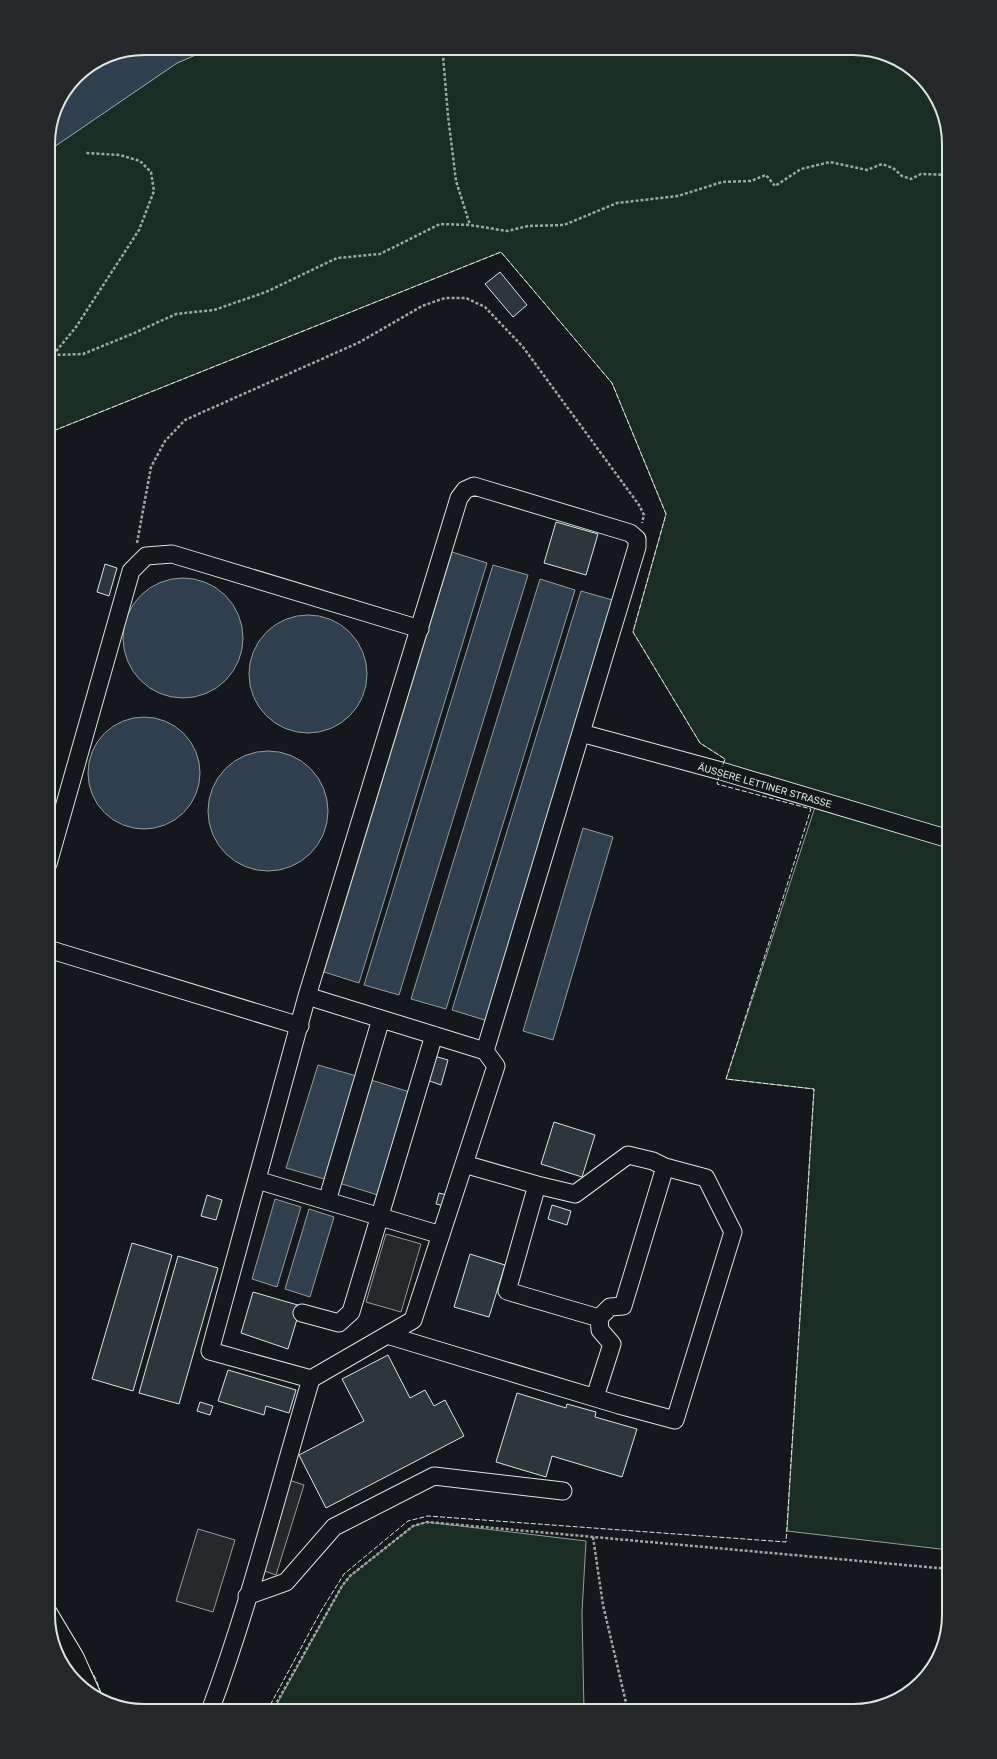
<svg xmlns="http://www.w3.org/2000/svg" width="997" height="1759" font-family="Rubik,sans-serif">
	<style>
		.green { fill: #1a2d24; stroke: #939e99 }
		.parking { fill: #24282b; stroke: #939e99 }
		.water { fill: #2f3f4d; stroke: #939e99 }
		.building { fill: #2c363c; stroke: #d8e6dc }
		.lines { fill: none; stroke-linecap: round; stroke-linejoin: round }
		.minor-casing { stroke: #d8e6dc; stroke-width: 19 }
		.path { stroke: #9da8a2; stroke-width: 2.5; stroke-dasharray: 3 2; stroke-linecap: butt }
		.minor { stroke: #14181c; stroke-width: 17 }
		.fence { stroke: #d8e6dc; stroke-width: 1; stroke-dasharray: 5 2; stroke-linecap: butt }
		.labels { text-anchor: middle; stroke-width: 3; stroke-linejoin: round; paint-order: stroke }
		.street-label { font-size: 10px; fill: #d8e6dc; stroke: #14181c }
		.rim { fill: none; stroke: #d8e6dc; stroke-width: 2 }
	</style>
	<rect width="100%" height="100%" fill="#14181c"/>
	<path class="green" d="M212,48H860L911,68L942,107L949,144V1550L787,1531L814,1089L726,1079L815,807L721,771L725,759L700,743L633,632L666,514L612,383L501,252L53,431L48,435V151L177,63Z
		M427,1522L586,1541L582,1612L584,1711H273L342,1586L350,1576L413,1526Z"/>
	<path class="parking" d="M386,1234L421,1244L401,1312L366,1302Z
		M289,1480L304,1485L276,1575L262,1570Z
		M198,1529L235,1540L213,1612L176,1601Z"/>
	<path class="water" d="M144,48H212L177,63L48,151V138L55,107L76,76L107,55Z
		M452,552L487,563L359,983L324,972Z
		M493,565L528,575L399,995L364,985Z
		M123 638a60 60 0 1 1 120 0a60 60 0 1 1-120 0Z
		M540,579L575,590L446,1009L411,999Z
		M581,591L616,601L488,1021L452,1010Z
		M249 674a59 59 0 1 1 118 0a59 59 0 1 1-118 0Z
		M88 773a56 56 0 1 1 112 0a56 56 0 1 1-112 0Z
		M208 811a60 60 0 1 1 120 0a60 60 0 1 1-120 0Z
		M583,828L613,837L553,1040L523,1031Z
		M318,1065L360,1077L328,1180L286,1168Z
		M371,1080L413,1093L381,1196L339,1183Z
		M275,1199L301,1207L277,1287L252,1279Z
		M309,1209L334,1217L310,1297L285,1289Z"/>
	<path class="building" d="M500,272L527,305L513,317L485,284Z
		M556,522L598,534L586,575L544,563Z
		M105,564L117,568L109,596L97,592Z
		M434,1056L448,1060L441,1085L427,1080Z
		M554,1122L595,1135L582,1177L541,1164Z
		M439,1193L447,1195L444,1206L436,1204Z
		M207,1195L222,1200L216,1220L201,1216Z
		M552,1205L571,1211L567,1225L548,1219Z
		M132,1243L172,1255L133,1391L92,1379Z
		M470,1254L505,1265L489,1317L454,1307Z
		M178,1256L218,1268L179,1404L139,1393Z
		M253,1292L301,1306L288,1349L241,1333Z
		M388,1355L410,1398L425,1390L434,1406L445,1400L464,1436L326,1508L299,1455L364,1421L342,1379Z
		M228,1370L296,1390L289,1413L266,1406L264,1415L218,1401Z
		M517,1393L566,1408L567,1404L596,1412L595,1417L637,1429L622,1477L552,1456L546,1477L496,1462Z
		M200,1402L213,1406L210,1415L197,1411Z"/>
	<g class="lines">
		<g class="minor-casing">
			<path id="minor" d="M581,733L721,771L949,839
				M48,864L131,571L146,556L172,554L420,629
				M48,949L300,1026
				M464,1164L537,1185L507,1291L599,1318
				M257,1180L441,1235
				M537,1185L575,1194L628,1155L653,1161L665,1167
				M327,1201L381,1019
				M302,1313L339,1323L351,1312L434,1035
				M387,1335L619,1405L675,1420L733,1232L706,1178L665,1167L623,1306L610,1307L599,1318L600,1330L612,1344L595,1397
				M311,1379L210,1351L307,996L459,498L465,490L474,486L630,533L637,539V547L485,1051
				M247,1596L286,1582L334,1527L434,1476L563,1491
				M48,1612L75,1657L92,1695
				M210,1711C250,1603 278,1490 311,1379L413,1320L496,1066L485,1051L307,996"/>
		</g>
		<path class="path" d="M444,48L443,55L448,116L456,181L470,225
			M53,355L76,327L139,230L154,191L151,172L140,161L120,155L86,153
			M48,357L53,355L83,354L132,334L176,314L214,310L266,292L337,258L380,254L440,224L470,225L507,231L528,226L564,225L617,203L678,196L722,182L751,181L766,175L775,186L801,169L830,162L867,170L882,164L893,168L902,176L911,179L921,174L949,175
			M137,543L151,467L165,441L185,420L360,342L422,306L445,298H466L485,307L523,347L639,505L644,515L642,523
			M593,1537L603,1605L628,1711
			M272,1711L342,1586L350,1576L413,1526L427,1522L949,1569"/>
		<use href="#minor" class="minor"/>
		<path class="fence" d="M48,435L53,431L501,252L612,383L666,514L633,632L700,743L725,759L722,767
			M48,1595L56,1609
			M90,1669L96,1679L103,1699
			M267,1711L321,1611L344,1574L408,1521L428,1516L786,1542L814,1089L726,1079L811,809L717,784L719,776"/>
	</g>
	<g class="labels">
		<g class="street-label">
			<text transform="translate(765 785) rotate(16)" y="4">ÄUSSERE LETTINER STRASSE</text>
		</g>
	</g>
	<path d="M0 0H997V1759H0ZM144 55H853A89 89 0 0 1 942 144V1615A89 89 0 0 1 853 1704H144A89 89 0 0 1 55 1615V144A89 89 0 0 1 144 55Z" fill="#24282b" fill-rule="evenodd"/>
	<path class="rim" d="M144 55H853A89 89 0 0 1 942 144V1615A89 89 0 0 1 853 1704H144A89 89 0 0 1 55 1615V144A89 89 0 0 1 144 55Z"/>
</svg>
